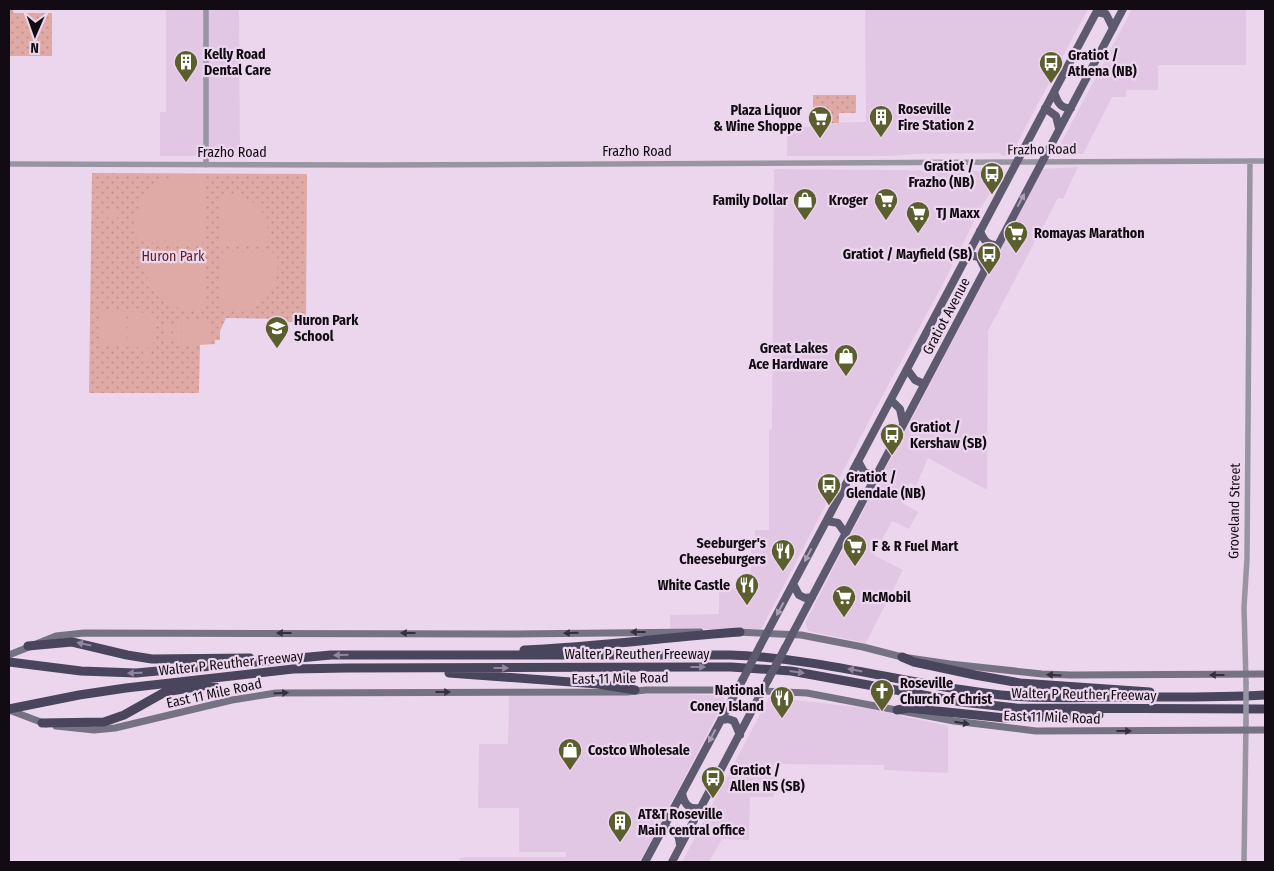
<svg xmlns="http://www.w3.org/2000/svg" width="1274" height="871" font-family="'Fira Sans Condensed',sans-serif">
	<style>
		.built { fill: #e2c7e5 }
		.grass { fill: url(#grass-dots) }
		.pitch { fill: #dfaaa6 }
		.lines { fill: none; stroke-linecap: round; stroke-linejoin: round }
		.tertiary { stroke: #9795a2; stroke-width: 5.5 }
		.secondary { stroke: #757284; stroke-width: 7 }
		.primary { stroke: #5d5a6f; stroke-width: 8 }
		.motorway { stroke: #49455c; stroke-width: 9 }
		.tertiary-bridge { stroke: #9795a2; stroke-width: 5.5 }
		.primary-bridge { stroke: #5d5a6f; stroke-width: 8 }
		.oneway { fill: #ac9eb5 }
		.oneway2 { fill: #352f3b }
		.oneway3 { fill: #92869e }
		.labels { text-anchor: middle; stroke-width: 4.5; stroke-linejoin: round; paint-order: stroke }
		.poi-label { font-size: 14px; font-weight: bold; fill: #120b13; stroke: #ecd6ee; text-anchor: start }
		.street-label { font-size: 14px; fill: #120b13; stroke: #ecd6ee }
		.park-label { font-size: 14px; fill: #5e1e1f; stroke: #ecd6ee }
	</style>
	<defs>
		<pattern id="grass-dots" width="8" height="8" patternUnits="userSpaceOnUse" patternTransform="scale(1.25)"><rect width="8" height="8" fill="#dfaaa6"/><path d="M2 2h.1M6 6h.1" fill="none" stroke="#be918e" stroke-width="1.8" stroke-linecap="round"/></pattern>
	</defs>
	<rect width="100%" height="100%" fill="#ecd6ee"/>
	<path class="built" d="M166,9H239L240,156H160V112H166Z
		M865,9H1088L1011,155L1003,156L999,153L913,154L893,156H787V127H813V123L866,122Z
		M1132,9H1246V65H1158V90H1126V97H1112L1083,154H1055Z
		M1078,167L1063,199L1058,198L988,331L987,490L928,458L916,486L910,483L901,502L918,512L909,529L892,521L874,555L903,570L866,643L808,631L805,623L839,557L1043,169Z
		M774,169L996,171L1002,174L979,211L944,282L869,421L763,626L760,629H670V615L719,614V588L757,589V577H751V550H755V530H769V430L772,429Z
		M663,694L721,695L724,698V702L640,862H459L460,858L464,857H566V852H519V808H478L479,744H508L509,695Z
		M769,697L865,708L948,726V773L884,770V765L774,764V797H750L749,840L722,839L709,862H682Z"/>
	<path class="grass" d="M9,9H13V13H52V56H9Z
		M813,95H856V113H839V123H813Z
		M92,173L307,174L306,322H285V319L226,318L220,331V340H215V344L200,345L199,393H89Z"/>
	<path class="pitch" d="M195,176L205,179L206,182V239L202,244L146,243L138,240C127,219 146,185 168,178C176,175 187,176 195,176Z
		M219,194C253,194 271,209 268,245H222L219,242Z
		M112,208L126,216V218L100,217L99,216L107,209Z
		M144,250L203,252L206,254L205,306C199,310 193,310 186,309C154,307 143,277 144,250Z
		M223,252H272L277,256C281,281 269,308 241,310C232,311 226,312 219,307L220,256Z
		M100,311L126,312L125,347L99,346Z
		M128,312L154,313L153,348L127,347Z
		M182,320H211V344H182Z
		M164,324H171V340H164Z
		M173,324H180V340H173Z
		M143,351H151V366H143Z"/>
	<g class="lines">
		<path class="tertiary" d="M9,164L377,165L1265,161
			M206,165V9
			M1246,683L1244,607L1247,559L1250,161
			M1244,862L1246,722"/>
		<path class="secondary" d="M735,632L801,635L863,647L902,657L950,664L1042,674L1071,675L1265,674
			M9,655L56,636L84,633L515,634L700,632
			M9,710L46,724
			M56,726L94,730L115,728L232,700L276,693L627,692L646,690H736L807,693L954,721L1036,731L1265,730"/>
		<path class="primary" d="M1097,12L1106,14L1113,28
			M1054,92C1057,101 1060,109 1071,108
			M1045,108L1056,116L1059,128
			M980,231C984,241 987,245 998,245
			M968,255L979,257L985,269
			M907,369L915,380L924,384
			M891,400L900,409L903,423
			M858,461L864,472L875,476
			M827,521L838,523L845,533
			M793,584L799,595L805,598L812,597
			M760,646L1098,9
			M785,648L1123,9
			M721,720L728,719L734,721L740,735
			M682,793C684,804 689,810 700,808
			M664,827C676,828 679,834 680,845
			M645,862L743,679
			M672,862L768,680"/>
		<path class="motorway" d="M28,646L72,642L127,655L152,659L250,658
			M524,650C596,647 668,637 740,632
			M902,657L914,662L975,675L1020,683L1150,692
			M9,662L81,671L136,673L331,655H730C817,658 898,682 985,693C1027,699 1070,698 1113,697C1164,697 1215,698 1265,695
			M449,673L598,684L635,690
			M9,709L79,695L126,688L293,669L347,668L700,667H731L791,671L962,702L1016,708L1265,709
			M897,710L908,708L1005,718L1099,715
			M42,723L104,722L124,715L165,692L214,684"/>
		<path class="tertiary-bridge" d="M1246,722V683"/>
		<path class="primary-bridge" d="M743,679L760,646
			M768,680L785,648"/>
	</g>
	<defs><path id="oneway-solid" d="M-6-.8H1V-3.2L6.5 0L1 3.2V.8H-6Z" transform="scale(1.25)"/></defs>
	<g class="oneway">
		<use href="#oneway-solid" transform="translate(1021 200) rotate(-62)"/>
		<use href="#oneway-solid" transform="translate(808 555) rotate(118)"/>
		<use href="#oneway-solid" transform="translate(780 609) rotate(118)"/>
		<use href="#oneway-solid" transform="translate(712 736) rotate(118)"/>
	</g>
	<g class="oneway2">
		<use href="#oneway-solid" transform="translate(638 632) rotate(180)"/>
		<use href="#oneway-solid" transform="translate(284 633) rotate(-180)"/>
		<use href="#oneway-solid" transform="translate(408 633) rotate(180)"/>
		<use href="#oneway-solid" transform="translate(571 633) rotate(179)"/>
		<use href="#oneway-solid" transform="translate(1054 675) rotate(-177)"/>
		<use href="#oneway-solid" transform="translate(1217 675) rotate(180)"/>
		<use href="#oneway-solid" transform="translate(443 692)"/>
		<use href="#oneway-solid" transform="translate(281 693) rotate(-4)"/>
		<use href="#oneway-solid" transform="translate(962 723) rotate(9)"/>
		<use href="#oneway-solid" transform="translate(1124 731)"/>
	</g>
	<g class="oneway3">
		<use href="#oneway-solid" transform="translate(84 644) rotate(-168)"/>
		<use href="#oneway-solid" transform="translate(341 655) rotate(179)"/>
		<use href="#oneway-solid" transform="translate(698 667)"/>
		<use href="#oneway-solid" transform="translate(501 668)"/>
		<use href="#oneway-solid" transform="translate(855 670) rotate(-169)"/>
		<use href="#oneway-solid" transform="translate(797 672) rotate(8)"/>
		<use href="#oneway-solid" transform="translate(135 673) rotate(179)"/>
	</g>
	<defs>
		<g id="building-pin" transform="scale(1.25)"><path d="M0 17L-7.5 6A9.5 9.5 0 1 1 7.5 6Z" fill="#5a5f2d" stroke="#ecd6ee"/><path d="M-4-6H4V6H1V3H-1V6H-4ZM-2.5-4.3h1.7v1.8h-1.7ZM.8-4.3h1.7v1.8H.8ZM-2.5-1h1.7V.8h-1.7ZM.8-1h1.7V.8H.8Z" fill="#fff"/></g>
		<g id="bus-pin" transform="scale(1.25)"><path d="M0 17L-7.5 6A9.5 9.5 0 1 1 7.5 6Z" fill="#5a5f2d" stroke="#ecd6ee"/><path d="M-5-6H5V4H4V6H2V4H-2V6H-4V4H-5ZM-3.5-4V0h7V-4ZM-3.5 1.2v1.5H-2V1.2ZM2 1.2v1.5H3.5V1.2Z" fill="#fff"/></g>
		<g id="supermarket-pin" transform="scale(1.25)"><path d="M0 17L-7.5 6A9.5 9.5 0 1 1 7.5 6Z" fill="#5a5f2d" stroke="#ecd6ee"/><path d="M-6-5.5h2.5l.6 2H6L4.5 2H-2.5L-4.4-4H-6ZM-1.5 3.2a1.3 1.3 0 1 0 .1 0ZM3 3.2a1.3 1.3 0 1 0 .1 0Z" fill="#fff"/></g>
		<g id="shop-pin" transform="scale(1.25)"><path d="M0 17L-7.5 6A9.5 9.5 0 1 1 7.5 6Z" fill="#5a5f2d" stroke="#ecd6ee"/><path d="M-5-2.5h2.3a2.7 3.5 0 0 1 5.4 0H5L5.5 6h-11ZM-1.5-2.5h3a1.5 2.3 0 0 0-3 0Z" fill="#fff"/></g>
		<g id="school-pin" transform="scale(1.25)"><path d="M0 17L-7.5 6A9.5 9.5 0 1 1 7.5 6Z" fill="#5a5f2d" stroke="#ecd6ee"/><path d="M0-5L7-2L0 1L-7-2ZM-4 1L0 2.5L4 1V4Q0 6-4 4Z" fill="#fff"/></g>
		<g id="restaurant-pin" transform="scale(1.25)"><path d="M0 17L-7.5 6A9.5 9.5 0 1 1 7.5 6Z" fill="#5a5f2d" stroke="#ecd6ee"/><path d="M-5-6h1v4h1v-4h1v4h1v-4h1v5L-1.5 .5V6h-2V.5L-5-1ZM5-6V6H3V1.5H1.5Q1.5-4 5-6Z" fill="#fff"/></g>
		<g id="church-pin" transform="scale(1.25)"><path d="M0 17L-7.5 6A9.5 9.5 0 1 1 7.5 6Z" fill="#5a5f2d" stroke="#ecd6ee"/><path d="M-1.2-6h2.4v3.5h3.3v2.4h-3.3V6h-2.4V-.1h-3.3v-2.4h3.3Z" fill="#fff"/></g>
	</defs>
	<g fill-rule="evenodd">
		<use href="#building-pin" x="186" y="62"/>
		<use href="#bus-pin" x="1051" y="63"/>
		<use href="#building-pin" x="881" y="117"/>
		<use href="#supermarket-pin" x="820" y="118"/>
		<use href="#bus-pin" x="992" y="174"/>
		<use href="#shop-pin" x="805" y="200"/>
		<use href="#supermarket-pin" x="886" y="200"/>
		<use href="#supermarket-pin" x="918" y="213"/>
		<use href="#supermarket-pin" x="1016" y="233"/>
		<use href="#bus-pin" x="989" y="254"/>
		<use href="#school-pin" x="277" y="328"/>
		<use href="#shop-pin" x="846" y="356"/>
		<use href="#bus-pin" x="892" y="435"/>
		<use href="#bus-pin" x="829" y="485"/>
		<use href="#supermarket-pin" x="855" y="546"/>
		<use href="#restaurant-pin" x="783" y="551"/>
		<use href="#restaurant-pin" x="747" y="585"/>
		<use href="#supermarket-pin" x="844" y="597"/>
		<use href="#church-pin" x="882" y="691"/>
		<use href="#restaurant-pin" x="782" y="698"/>
		<use href="#shop-pin" x="570" y="750"/>
		<use href="#bus-pin" x="713" y="778"/>
		<use href="#building-pin" x="620" y="822"/>
	</g>
	<g class="labels">
		<g class="poi-label">
			<text x="204" y="59">Kelly Road<tspan x="204" dy="16">Dental Care</tspan></text>
			<text x="1068" y="60">Gratiot /<tspan x="1068" dy="16">Athena (NB)</tspan></text>
			<text x="898" y="114">Roseville<tspan x="898" dy="16">Fire Station 2</tspan></text>
			<text x="802" y="115" text-anchor="end">Plaza Liquor<tspan x="802" dy="16">&amp; Wine Shoppe</tspan></text>
			<text x="974" y="171" text-anchor="end">Gratiot /<tspan x="974" dy="16">Frazho (NB)</tspan></text>
			<text x="788" y="205" text-anchor="end">Family Dollar</text>
			<text x="868" y="205" text-anchor="end">Kroger</text>
			<text x="936" y="218">TJ Maxx</text>
			<text x="1034" y="238">Romayas Marathon</text>
			<text x="972" y="259" text-anchor="end">Gratiot / Mayfield (SB)</text>
			<text x="294" y="325">Huron Park<tspan x="294" dy="16">School</tspan></text>
			<text x="828" y="353" text-anchor="end">Great Lakes<tspan x="828" dy="16">Ace Hardware</tspan></text>
			<text x="910" y="432">Gratiot /<tspan x="910" dy="16">Kershaw (SB)</tspan></text>
			<text x="846" y="482">Gratiot /<tspan x="846" dy="16">Glendale (NB)</tspan></text>
			<text x="766" y="548" text-anchor="end">Seeburger's<tspan x="766" dy="16">Cheeseburgers</tspan></text>
			<text x="872" y="551">F &amp; R Fuel Mart</text>
			<text x="730" y="590" text-anchor="end">White Castle</text>
			<text x="862" y="602">McMobil</text>
			<text x="900" y="688">Roseville<tspan x="900" dy="16">Church of Christ</tspan></text>
			<text x="764" y="695" text-anchor="end">National<tspan x="764" dy="16">Coney Island</tspan></text>
			<text x="588" y="755">Costco Wholesale</text>
			<text x="730" y="775">Gratiot /<tspan x="730" dy="16">Allen NS (SB)</tspan></text>
			<text x="638" y="819">AT&amp;T Roseville<tspan x="638" dy="16">Main central office</tspan></text>
		</g>
		<g class="street-label">
			<text transform="translate(1042 149) rotate(-1)" y="5">Frazho Road</text>
			<text x="637" y="156">Frazho Road</text>
			<text x="232" y="157">Frazho Road</text>
			<text transform="translate(946 316) rotate(-62)" y="5">Gratiot Avenue</text>
			<text transform="translate(1234 511) rotate(-89)" y="5">Groveland Street</text>
			<text x="637" y="659">Walter P Reuther Freeway</text>
			<text transform="translate(231 663) rotate(-6)" y="5">Walter P Reuther Freeway</text>
			<text transform="translate(620 678) rotate(-1)" y="5">East 11 Mile Road</text>
			<text transform="translate(214 693) rotate(-12)" y="5">East 11 Mile Road</text>
			<text transform="translate(1084 694) rotate(1)" y="5">Walter P Reuther Freeway</text>
			<text transform="translate(1052 717) rotate(2)" y="5">East 11 Mile Road</text>
		</g>
		<g class="park-label">
			<text x="173" y="261">Huron Park</text>
		</g>
	</g>
	<rect width="1274" height="871" fill="none" stroke="#120b13" stroke-width="20"/>
	<g transform="translate(35 35) rotate(182)" stroke="#ecd6ee" stroke-width="4" paint-order="stroke">
	<path d="M0-4L9 19L0 12L-9 19Z" fill="#120b13"/>
	<text y="-8" font-size="14" font-weight="bold" text-anchor="middle" fill="#120b13">N</text>
	</g>
</svg>
